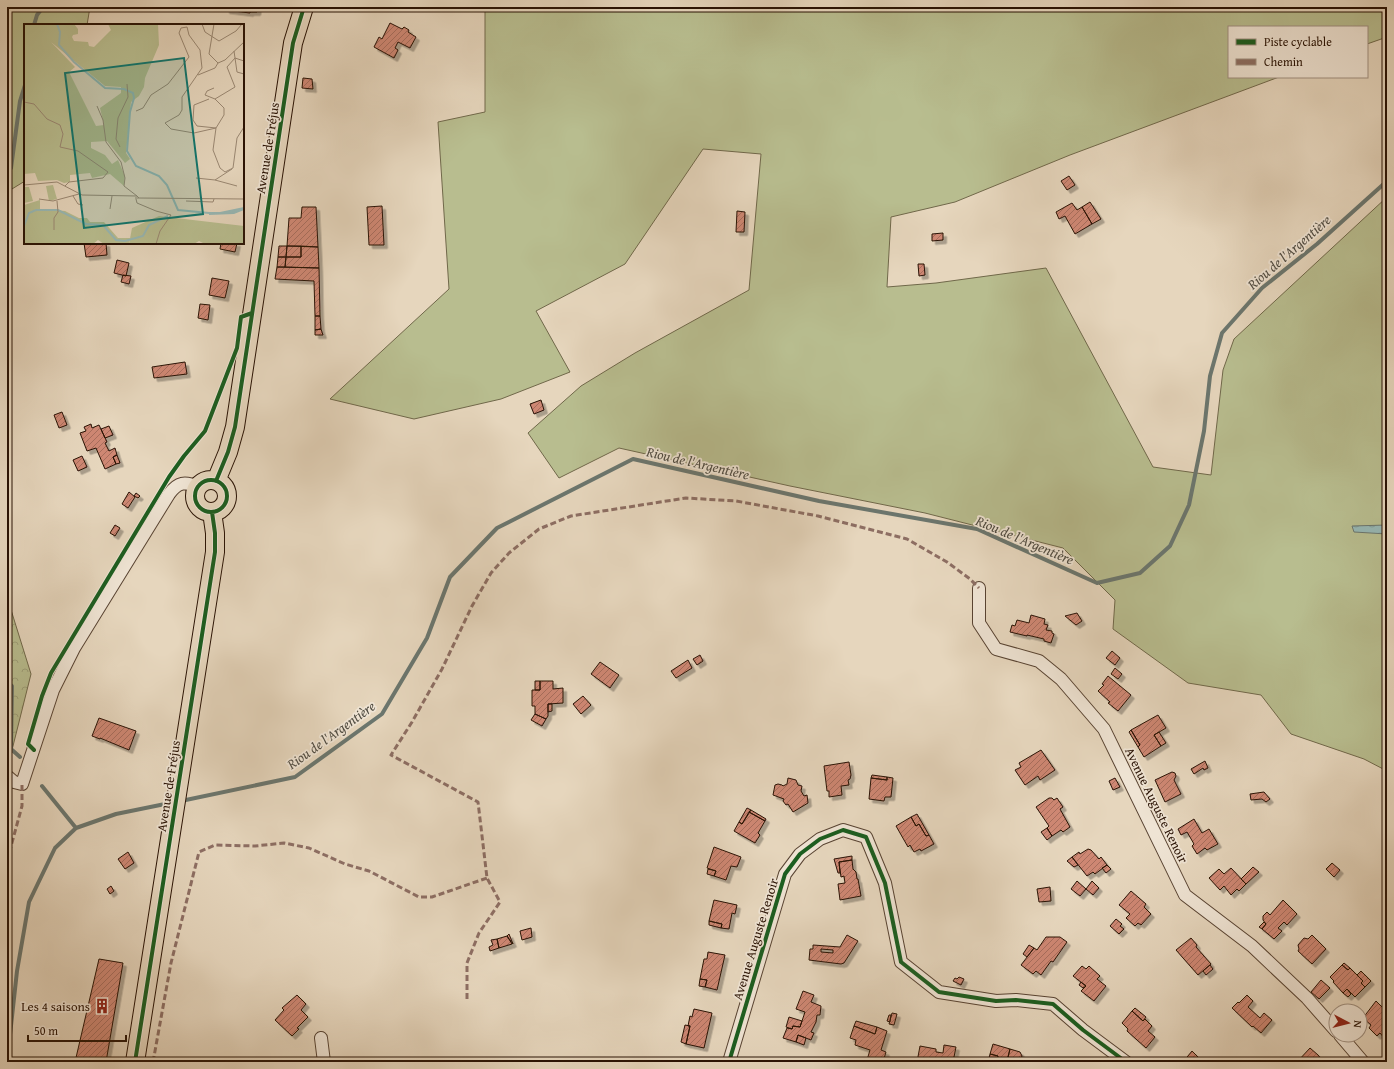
<svg xmlns="http://www.w3.org/2000/svg" width="1394" height="1069" font-family="'Gentium Book Plus',serif">
	<style>
		.grass { fill: #b8bd8f; stroke: #70684a }
		.forest { fill: url(#forest-crowns); stroke: #70684a }
		.water { fill: url(#water-waves); stroke: #6b766e }
		.lines { fill: none; stroke-linecap: round; stroke-linejoin: round }
		.stream { stroke: #6b766e; stroke-width: 4 }
		.building { fill: url(#building-hatch); stroke: #291204; fill-rule: evenodd; filter: url(#shadow) }
		.street-casing { stroke: #584332; stroke-width: 14 }
		.primary-casing { stroke: #291204; stroke-width: 20 }
		.street { stroke: #efe4d4; stroke-width: 12 }
		.primary { stroke: #e6d6bd; stroke-width: 18 }
		.quiet { stroke: #8d6e63; stroke-width: 3; stroke-dasharray: 6 3; stroke-linecap: butt }
		.cycleway-casing { stroke: #efe4d4; stroke-width: 6 }
		.cycleway { stroke: #1b5e20; stroke-width: 4 }
		.labels { text-anchor: middle; stroke-width: 3.5; stroke-linejoin: round; paint-order: stroke }
		.street-label { font-size: 13px; fill: #291204; stroke: #efe4d4 }
		.poi-label { font-size: 13px; fill: #291204; stroke: #efe4d4; text-anchor: end }
		.water-label { font-size: 14px; font-style: italic; fill: #504c42; stroke: #efe4d4 }
		.inset-river { fill: none; stroke: #97b8b5; stroke-width: 2 }
		.inset-road { fill: none; stroke: #9a8873; stroke-width: 1 }
		.view { fill: #0f766e; fill-opacity: 0.15; stroke: #0f766e; stroke-width: 2 }
		.inset-edge { fill: none; stroke: #291204; stroke-width: 2 }
	</style>
	<defs>
		<pattern id="forest-crowns" width="20" height="18" patternUnits="userSpaceOnUse"><rect width="20" height="18" fill="#b8bd8f"/><path d="M2 6a3 3 0 1 1 6 0M12 15a3 3 0 1 1 6 0" fill="none" stroke="#9ea17a"/></pattern>
		<pattern id="water-waves" width="16" height="10" patternUnits="userSpaceOnUse"><rect width="16" height="10" fill="#97b8b5"/><path d="M0 5q4-4 8 0t8 0" fill="none" stroke="#829d9a"/></pattern>
		<pattern id="building-hatch" width="6" height="6" patternUnits="userSpaceOnUse"><rect width="6" height="6" fill="#ce8773"/><path d="M-1 1l2-2M0 6l6-6M5 7l2-2" fill="none" stroke="#a76d5c"/></pattern>
		<filter id="shadow"><feDropShadow dx="3.5" dy="3.5" stdDeviation="0" flood-color="#0004"/></filter>
	</defs>
	<rect width="100%" height="100%" fill="#e6d6bd"/>
	<filter id="stains"><feTurbulence type="fractalNoise" baseFrequency=".005" numOctaves="4"/><feColorMatrix values="0 0 0 0 .2 0 0 0 0 .09 0 0 0 0 .02 0 0 0 .5 -.17"/></filter>
	<radialGradient id="worn" r=".72"><stop offset=".6" stop-color="#630" stop-opacity="0"/><stop offset="1" stop-color="#630" stop-opacity=".3"/></radialGradient>
	<path class="grass" d="M7,7H90L87,25H25V181L7,192Z
		M485,7H1387V37L1367,44V27H1229V77H1279L1070,155L955,202L891,217L887,287L936,283L1046,268L1153,467L1211,475L1223,370L1234,339L1387,197V771L1364,759L1291,734L1261,695L1188,683L1113,629L1115,600L1063,548L925,513L790,486L619,448L559,478L528,433L581,386L635,353L749,290L761,154L703,149L625,264L536,311L570,372L501,399L414,419L330,399L449,289L438,122L485,112Z"/>
	<path class="forest" d="M7,597L31,674L7,770Z"/>
	<path class="water" d="M1387,525V534L1354,532L1352,526Z"/>
	<g class="lines">
		<path class="stream" d="M34,25L37,15L43,7
			M7,170L11,168L20,101L25,85
			M7,682L12,686L11,749L20,757
			M42,786L76,828
			M181,801L295,777L382,714L427,638L450,577L497,528L633,459L819,501L977,529L1097,583L1140,573L1170,546L1189,505L1204,431L1210,376L1222,333L1262,288L1317,244L1387,181
			M7,1062L17,971L29,902L55,848L76,828L116,814L170,803"/>
	</g>
	<path class="building" d="M226,7H258L257,12H250V13L226,10Z
		M390,23L402,29L404,27L409,30L408,32L416,37L410,48L398,42L395,48L398,50L394,58L374,47L379,37L382,39Z
		M303,78L312,79L313,89L302,88Z
		M1069,176L1075,185L1067,190L1061,181Z
		M1090,202L1101,219L1092,224L1082,207Z
		M1072,203L1077,210L1082,207L1092,224L1075,234L1065,216L1059,219L1056,212Z
		M382,206L384,245H369L367,207Z
		M302,207H316L318,247L287,246L289,218H301Z
		M737,211L745,212L744,232H736Z
		M943,233V240L932,241V234Z
		M84,243H106L107,255L86,257Z
		M221,243H237L235,252L220,249Z
		M279,246H287L286,257H278Z
		M287,246H301V257H286Z
		M301,246L318,247L319,268L285,267L286,257H301Z
		M278,257H286L285,267H277Z
		M117,260L129,263L126,276L114,273Z
		M918,264H924L925,275L919,276Z
		M277,267L319,268L320,316H315L314,281L275,279Z
		M123,275L131,276L129,284L121,282Z
		M212,278L229,281L225,298L209,295Z
		M200,304L210,305L208,320L198,318Z
		M315,316H320L321,329L315,330Z
		M321,329L323,335H315V330Z
		M185,362L187,374L154,378L152,367Z
		M541,400L544,410L534,414L530,404Z
		M62,412L67,425L59,428L54,415Z
		M91,424L92,428L99,425L107,442L105,443L109,451L115,448L117,455L113,457L116,464L105,469L96,448L87,451L80,433L86,431L84,427Z
		M109,426L113,435L105,438L101,429Z
		M117,455L120,463L116,464L113,457Z
		M82,456L87,467L78,471L73,460Z
		M129,492L135,497L128,508L122,504Z
		M136,493L140,496L138,498L134,496Z
		M115,525L120,528L115,536L110,533Z
		M1077,613L1082,621L1076,625L1065,616Z
		M1031,615L1045,619L1044,624L1048,625L1046,630L1052,631V633L1054,634L1051,643L1044,641V639L1027,635V636L1010,632L1012,625L1015,626L1017,620L1029,623Z
		M1112,651L1120,658L1115,665L1106,658Z
		M700,655L703,661L697,665L693,659Z
		M688,660L692,668L676,678L671,671Z
		M600,662L619,675L610,688L591,674Z
		M1115,668L1122,674L1118,679L1111,674Z
		M1108,676L1131,695L1118,711L1108,703L1110,702L1098,691L1104,685L1102,684Z
		M535,681H540V690H535Z
		M540,681H553V689L563,688V703L548,704V716L546,719L535,714V706H532V690H540Z
		M583,696L591,705L581,714L573,704Z
		M548,704H552V711L548,712Z
		M535,714L546,719L542,726L531,720Z
		M1158,715L1166,728L1154,735L1161,746L1144,757L1138,747L1140,745L1131,730Z
		M99,718L136,731L129,750L100,738V739L92,736Z
		M1131,730L1140,745L1138,747L1129,732Z
		M1159,732L1166,743L1161,746L1154,735Z
		M1041,750L1055,770L1040,780L1038,776L1025,785L1015,770L1021,767L1019,763Z
		M1205,761L1208,768L1204,770L1203,768L1194,774L1191,769Z
		M849,762L851,775L850,779L848,780L849,785L841,786L842,795L829,797V791H827L824,766Z
		M1172,772L1175,773L1176,776L1174,780L1181,794L1165,802L1155,780Z
		M872,775L887,777V780L871,778Z
		M887,777L893,778L891,797H885L884,801L869,799L871,778L887,780Z
		M788,778L796,780L798,785L802,786L801,791L804,796L807,795L808,803L793,812L788,804L786,805L783,801L784,799L773,795L775,785L778,784L782,785L783,786L787,784Z
		M1115,778L1120,787L1113,790L1109,781Z
		M1264,792L1270,799L1266,802L1262,799L1251,800L1250,794Z
		M1049,798H1052L1054,800L1057,798L1063,807L1060,809L1070,827L1063,832L1061,830L1052,836L1047,828L1049,826L1036,807Z
		M747,808L751,810L742,824L739,822Z
		M751,810L766,819L765,821L749,812Z
		M749,812L765,821L758,833L760,835L755,843L734,831L739,822L742,824Z
		M917,814L929,835L926,836L919,824L916,826L911,817Z
		M911,817L916,826L919,824L926,836L929,835L934,844L921,851L920,849L914,852L910,845L908,847L896,826Z
		M1194,819L1202,833L1209,829L1218,844L1207,850L1205,848L1197,854L1192,846L1194,844L1187,832L1181,835L1178,829Z
		M1047,828L1052,836L1047,840L1041,832Z
		M714,847L741,857L737,867L731,866L726,880L714,876L716,871L707,868Z
		M1088,849L1091,850L1099,859L1101,857L1107,865L1095,874L1093,872L1087,876L1072,857L1079,852L1080,854Z
		M128,852L134,863L125,869L118,859Z
		M852,856V860L839,862L840,873H838L834,859Z
		M1072,857L1078,865L1074,867L1067,861Z
		M852,860L853,869L856,872L857,879H858L861,896L840,900L838,884L845,883L844,876L841,877L839,862Z
		M1332,863L1340,870L1334,877L1326,869Z
		M1107,865L1111,869L1106,873L1102,868Z
		M1253,867L1259,872L1246,884L1241,879Z
		M1231,868L1246,884L1239,891L1237,889L1231,895L1224,886L1220,890L1209,878L1219,869L1224,874Z
		M708,869L716,871L714,876L707,874Z
		M1077,881L1086,889L1080,896L1071,889Z
		M1092,881L1099,888L1093,895L1086,889Z
		M111,886L114,891L110,894L107,889Z
		M1050,887L1051,901L1039,902L1037,889Z
		M1131,891L1146,904L1144,907L1151,914L1141,925L1138,923L1135,926L1126,918L1130,914L1119,905Z
		M714,900L737,905L735,914L732,913L729,929L721,928L722,924L709,921Z
		M1283,900L1297,914L1287,925L1284,922L1278,928L1282,931L1274,939L1262,929L1266,924L1263,920V916L1267,912L1270,915Z
		M1116,919L1122,924L1120,926L1124,929L1119,934L1110,926Z
		M709,921L722,924L721,928L709,925Z
		M1264,922L1266,924L1262,929L1259,927Z
		M531,928L532,937L522,940L520,931Z
		M509,934L513,944L507,936Z
		M847,935L858,941L844,963L841,964L809,960L810,949H813V945L840,947ZM821,949L833,950V953L821,952Z
		M1312,935L1326,949L1312,964L1298,951L1299,949L1298,945L1304,938L1308,939Z
		M507,936L512,944L499,948L497,939Z
		M1046,937H1060L1067,942L1053,962L1051,961L1041,975L1036,971L1033,974L1021,965L1034,948L1037,950Z
		M1191,938L1197,945L1196,947L1211,964L1198,975L1176,950Z
		M497,939L499,948L490,951L489,947L493,945L491,940Z
		M1029,945L1034,948L1027,957L1023,954Z
		M708,952L725,955L717,990L705,987L707,980L700,979L704,959H707Z
		M99,959L123,963L106,1062H75Z
		M1344,963L1350,968L1348,970L1342,965Z
		M1210,965L1213,969L1206,975L1203,971Z
		M1342,965L1348,970L1350,968L1363,981L1361,983L1365,987L1355,997L1347,989L1343,993L1333,982L1334,981L1330,977Z
		M1082,966L1086,969L1089,966L1100,976L1097,979L1106,986L1094,1001L1081,991L1086,986L1073,976Z
		M1361,971L1371,981L1365,987L1361,983L1363,981L1357,975Z
		M959,977L964,979L961,985L953,981L955,978L957,979Z
		M700,979L707,980L705,987L699,986Z
		M1321,980L1330,988L1319,999L1311,992Z
		M1081,982L1086,986L1083,988L1079,985Z
		M1347,989L1351,994L1348,997L1343,993Z
		M803,991L814,995L811,1002L821,1006L820,1015H817L816,1022L811,1032L814,1033L811,1040L798,1035L796,1042L783,1038L787,1028L792,1029L793,1026L800,1027L805,1012L796,1009Z
		M297,995L306,1004L301,1010L308,1017L297,1028L299,1029L292,1036L275,1020L284,1010L282,1008Z
		M1247,995L1253,1001L1248,1007L1260,1018L1264,1013L1272,1020L1261,1033L1253,1026L1252,1027L1232,1008L1238,1002L1239,1003Z
		M1376,1001L1385,1010L1382,1013L1387,1018V1037L1385,1039L1380,1033L1377,1036L1369,1028L1371,1025L1363,1018Z
		M1135,1008L1146,1017L1143,1021L1132,1011Z
		M694,1009L712,1013L704,1048L686,1044L690,1026H688L690,1016L692,1017Z
		M1385,1010L1387,1012V1018L1382,1013Z
		M1132,1011L1143,1021L1145,1019L1152,1026L1148,1031L1155,1037L1146,1048L1127,1031L1128,1029L1122,1023Z
		M892,1013L897,1014L894,1025L889,1024Z
		M889,1015H891L890,1022L887,1021Z
		M789,1017L802,1021L800,1027L793,1026L792,1029L786,1027Z
		M856,1021L877,1027L875,1034L854,1026Z
		M685,1025L690,1026L686,1044L681,1042Z
		M854,1026L875,1034L877,1027L887,1031L881,1050L886,1052L883,1062H872L867,1060L870,1050L855,1045L856,1040L850,1038Z
		M798,1035L806,1038L804,1045L796,1042Z
		M993,1044L1010,1049L1008,1057L1019,1062H988L989,1058L997,1060L998,1056L990,1054Z
		M944,1045L956,1047L953,1062H917L920,1046L936,1049V1052L943,1053Z
		M1310,1048L1318,1055L1324,1062H1297Z
		M1010,1049L1020,1052L1022,1056L1020,1061L1008,1057Z
		M1192,1051L1200,1059L1198,1062H1183Z
		M990,1054L998,1056L997,1060L989,1058Z"/>
	<g class="lines">
		<g class="street-casing">
			<path id="street" d="M979,588V623L996,649L1039,661L1061,679L1104,729L1185,895L1252,946L1307,998L1336,1031
				M7,776L14,782L22,784L53,690L74,648L169,494C178,482 185,481 198,487
				M1340,1035L1363,1062
				M321,1038L324,1062
				M729,1062L785,874L800,854L820,839L843,830L866,837L885,883L901,962L939,992L996,1001L1016,1000L1053,1004L1083,1030L1126,1062"/>
		</g>
		<g class="primary-casing">
			<path id="primary" d="M195 496a16 16 0 1 1 32 0a16 16 0 1 1-32 0Z
				M216,481L228,452L235,427L293,43L304,7
				M135,1062L215,552V533L212,512"/>
		</g>
		<use href="#street" class="street"/>
		<use href="#primary" class="primary"/>
		<path class="quiet" d="M7,861L22,806V784
			M467,999V963L479,933L500,902L487,878L478,802L391,755L412,722L442,669L472,606L491,573L509,553L539,529L571,516L686,498L736,501L818,516L907,539L947,562L970,579L979,588
			M153,1062L171,963L199,852L215,845L255,846L284,843L309,848L345,864L369,871L419,897H432L487,878"/>
		<g class="cycleway-casing">
			<path id="cycleway" d="M195 496a16 16 0 1 1 32 0a16 16 0 1 1-32 0Z
				M216,481L228,452L235,427L293,43L304,7
				M34,750L28,744L42,696L51,673L169,477L184,456L205,431L237,348L241,317L252,313
				M135,1062L215,552V533L212,512
				M729,1062L785,874L800,854L820,839L843,830L866,837L885,883L901,962L939,992L996,1001L1016,1000L1053,1004L1083,1030L1126,1062"/>
		</g>
		<use href="#cycleway" class="cycleway"/>
	</g>
	<defs>
		<g id="building-bare" transform="scale(1.2)"><path d="M-4-6H4V6H1V3H-1V6H-4ZM-2.5-4.3h1.7v1.8h-1.7ZM.8-4.3h1.7v1.8H.8ZM-2.5-1h1.7V.8h-1.7ZM.8-1h1.7V.8H.8Z" fill="#8f2418" stroke="#efe4d4" stroke-width="2.5" paint-order="stroke"/></g>
	</defs>
	<g fill-rule="evenodd">
		<use href="#building-bare" x="102" y="1006"/>
	</g>
	<g class="labels">
		<g class="street-label">
			<text transform="translate(267 148) rotate(-81)" y="5">Avenue de Fréjus</text>
			<text transform="translate(168 786) rotate(-81)" y="5">Avenue de Fréjus</text>
			<text transform="translate(1157 805) rotate(64)" y="5">Avenue Auguste Renoir</text>
			<text transform="translate(755 939) rotate(-73)" y="5">Avenue Auguste Renoir</text>
		</g>
		<g class="poi-label">
			<text x="90" y="1011">Les 4 saisons</text>
		</g>
		<g class="water-label">
			<text transform="translate(1289 252) rotate(-41)" y="5">Riou de l'Argentière</text>
			<text transform="translate(698 463) rotate(13)" y="5">Riou de l'Argentière</text>
			<text transform="translate(1025 540) rotate(23)" y="5">Riou de l'Argentière</text>
			<text transform="translate(331 735) rotate(-36)" y="5">Riou de l'Argentière</text>
		</g>
	</g>
	<g transform="translate(24 24)">
		<rect width="220" height="220" fill="#e6d6bd"/>
		<path d="M0,0H50L54,5V10L49,11L48,13L50,17L64,18L65,22L70,23L87,6L84,0H134L135,21L121,54L120,63L115,72L107,78L102,129L106,135L101,139L83,117L67,118V124L81,131L88,140L94,136L101,152L100,162L86,150L68,154L66,149L46,151V158L40,159L33,156L14,157L11,149L0,150ZM27,18L81,62L97,63V69L76,84L80,101L72,102L45,48L51,43ZM29,161L33,175L25,177L22,162ZM0,163H5L9,177L0,179ZM16,176V185L41,187L55,194H63L66,198H80L94,214H106L105,220H80L74,216L69,220H0V181Z" fill="#b8bd8f" fill-rule="evenodd"/>
		<path d="M135,192L220,202V220H181L175,217L170,220H105L108,204Z" fill="#b8bd8f"/>
		<path d="M220,183V186L210,190L185,191V188H196Z" fill="#97b8b5"/>
		<path class="inset-river" d="M33,0L36,8L35,21L50,38L81,64L100,65L109,69L110,74L106,88L103,127L112,142L135,152L143,161L154,186L185,189M0,202L5,189L12,186H34L62,200L79,201L92,216L101,217L119,212L125,201L144,192"/>
		<path class="inset-road" d="M178,0L181,8L195,17L212,7L218,0M190,0L185,30L194,39M210,27L211,34L220,37M211,34L213,48L220,50M194,39L201,36L220,18M174,51L191,44L194,39M185,75L170,81L169,96L173,102L192,104L200,91V84L191,75L181,71L183,67L190,64M191,75L211,63L203,43L211,34M0,78L10,80L23,95L36,101L39,110L36,123L54,127L84,148L79,154L45,158L41,162M73,82L79,96L82,118L97,138L101,154L100,162L113,172M112,87L119,84L127,71L144,60L165,33L155,9L157,4L163,3L165,11L176,26L178,44L158,73V86L155,91L141,99L147,105L170,109L192,104L189,126L196,144L201,148L209,144M96,123L92,115L94,94L104,73L103,60M209,144L213,114L220,103M172,154L191,156L208,145M191,156L213,162M0,161L33,158L58,171L113,172L115,174H111M49,172L54,180L59,181M115,174L220,175M15,175L29,177L55,170M112,175L113,179L132,187L147,191L136,207L132,220M162,177L189,178L190,175M86,185L88,172M30,206V194L34,188L33,177"/>
		<path class="view" d="M160,34L179,190L60,204L41,49Z"/>
		<rect width="220" height="220" class="inset-edge"/>
	</g>
	<rect width="1394" height="1069" fill="none" stroke="#e6d6bd" stroke-width="24"/>
	<rect x="8" y="8" width="1378" height="1053" fill="none" stroke="#291204" stroke-width="2"/>
	<rect x="12" y="12" width="1370" height="1045" fill="none" stroke="#291204"/>
	<rect x="1228" y="26" width="140" height="52" fill="#efe4d4" stroke="#a09081"/>
	<rect x="1236" y="39" width="20" height="6" fill="#1b5e20" stroke="#a09081"/>
	<text x="1264" y="46" font-size="12" fill="#291204">Piste cyclable</text>
	<rect x="1236" y="59" width="20" height="6" fill="#8d6e63" stroke="#a09081"/>
	<text x="1264" y="66" font-size="12" fill="#291204">Chemin</text>
	<g transform="translate(1348 1023) rotate(97)"><circle r="19" fill="#efe4d4" stroke="#a09081"/>
	<path d="M0-3L7 15L0 10L-7 15Z" fill="#8f2418"/>
	<text y="-6" font-size="11" font-weight="bold" text-anchor="middle" fill="#291204">N</text>
	</g>
	<path d="M28 1035v6h98v-6" fill="none" stroke="#291204" stroke-width="2"/>
	<text x="34" y="1035" font-size="12" fill="#291204" stroke="#efe4d4" stroke-width="3" paint-order="stroke">50 m</text>
	<rect width="100%" height="100%" filter="url(#stains)"/>
	<rect width="100%" height="100%" fill="url(#worn)"/>
</svg>
